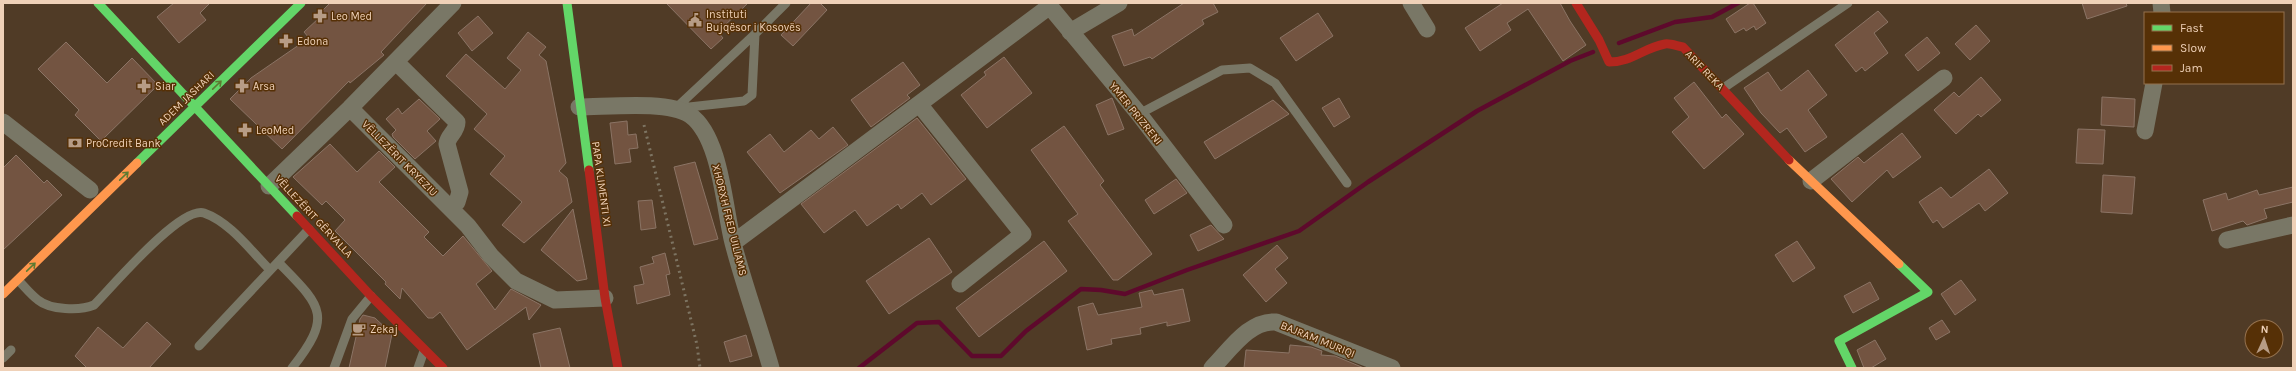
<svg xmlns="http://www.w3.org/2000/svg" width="2296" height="371" font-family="Karla,sans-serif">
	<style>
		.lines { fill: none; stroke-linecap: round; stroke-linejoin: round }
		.stream { stroke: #5e092c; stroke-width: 4.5 }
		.building { fill: #735441; stroke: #8b7465 }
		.lane { stroke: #797766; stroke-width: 9 }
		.street { stroke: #797766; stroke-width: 17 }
		.fast { stroke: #63d668; stroke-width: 9 }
		.slow { stroke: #ff974d; stroke-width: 9 }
		.jam { stroke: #b3261e; stroke-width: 9 }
		.rail { stroke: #7d7462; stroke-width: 3; stroke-dasharray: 2 4; stroke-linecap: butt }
		.oneway { stroke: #5c7b32 }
		.labels { text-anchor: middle; stroke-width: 3; stroke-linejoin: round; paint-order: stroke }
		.poi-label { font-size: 11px; fill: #efd1b8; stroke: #563006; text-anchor: start }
		.street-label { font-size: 11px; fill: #efd1b8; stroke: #563006 }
	</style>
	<rect width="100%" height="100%" fill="#503b26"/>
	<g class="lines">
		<path class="stream" d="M1619,43L1675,22L1712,17L1738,3
			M859,368L917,323L939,322L972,356H1001L1026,331L1081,289L1101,290L1125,294L1187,270L1299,231L1368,182L1477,111L1570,61L1593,52"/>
	</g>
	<path class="building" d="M174,3H210L200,13L206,20L179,43L157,17Z
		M330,3H427L381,52L384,55L350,83L349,81L282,149L230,99L251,78L309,38L304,32L320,17L318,15Z
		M666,3H748L718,32L723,38L711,49Z
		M811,3H820L827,10L793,46L781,35Z
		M1184,3H1213L1218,12L1202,20L1204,24L1152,59L1150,57L1124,66L1112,36L1132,29L1134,36Z
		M1503,3H1560L1570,21L1586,45L1563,61L1528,9L1507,23L1511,30L1480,51L1465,28Z
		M1750,3H1753L1766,23L1756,30L1754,26L1746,31L1744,28L1735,33L1726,19Z
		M2082,3H2126L2127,6L2087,19Z
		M1878,11L1888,22L1874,33L1888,53L1865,71L1862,67L1856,72L1835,45Z
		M1318,13L1333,36L1296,61L1280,38Z
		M478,16L493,33L472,51L458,33Z
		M1976,25L1990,41L1970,60L1955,44Z
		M528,32L546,47L539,55L546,61L566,163L559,171L567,178L572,202L524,243L502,225L522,202L490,174L505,156L474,129L487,114L446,76L466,54L505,89L521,70L507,58Z
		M1927,37L1940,53L1918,71L1905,55Z
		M66,42L107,83L132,58L158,85L101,141L75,115L79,110L38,69Z
		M1004,57L1032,93L987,128L961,95L986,75L984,72Z
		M903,62L920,85L907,95L910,98L871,127L851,100Z
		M1808,70L1827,95L1808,110L1827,137L1805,152L1787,128L1780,133L1761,113L1744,88L1768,72L1781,91Z
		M1981,77L2001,100L1981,117L1978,114L1956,134L1934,110L1954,92L1959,97Z
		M1694,82L1722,118L1726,114L1744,134L1704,169L1672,132L1689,117L1674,98Z
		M2102,97L2135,99L2134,127L2101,125Z
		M1112,98L1124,129L1108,135L1096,105Z
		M1339,98L1350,117L1334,127L1322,108Z
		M419,99L440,119L427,131L436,141L415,159L393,137L392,134L396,130L386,119L398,108L402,114Z
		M1273,100L1289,114L1215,159L1204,142Z
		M917,118L966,179L931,205L922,193L901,209L898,204L867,226L855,210L824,233L801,204Z
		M627,121L628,135L636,134L638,148L629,149L631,162L615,164L610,123Z
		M1064,126L1104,181L1100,185L1152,254L1118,280H1113L1068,221L1078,214L1031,150Z
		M833,127L848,145L780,193L747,152L770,134L784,152L811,130L819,139Z
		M2078,129L2105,130L2103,164L2076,163Z
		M1902,133L1921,157L1893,178L1887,170L1852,202L1831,179L1858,157L1864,163Z
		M330,144L357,172L379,151L395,167L379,182L429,232L424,237L443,256L463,236L492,271L476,284L495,310L511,289L541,305L529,320L526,307L467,350L440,312L433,318H428L402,288L400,299L385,284L386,282L335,231L345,220L326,201L322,205L293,177Z
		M16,155L44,183L47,180L62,195L3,250V168Z
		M695,162L718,239L694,245L674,167Z
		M1989,169L2008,193L1985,211L1979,203L1943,228L1937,220L1933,223L1919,202L1941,187L1951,198Z
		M2103,175L2135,177L2132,214L2101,212Z
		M1176,179L1187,193L1154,214L1145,200Z
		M2293,187V202L2264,209L2267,218L2247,225L2243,221L2212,231L2203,200L2226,193L2228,200L2257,190L2259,195Z
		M652,200L656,228L641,230L638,201Z
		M573,209L587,279L577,281L541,250Z
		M1211,225L1224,239L1198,251L1190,235Z
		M929,238L952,272L889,314L866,281Z
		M1044,241L1067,271L979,337L956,308Z
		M1797,241L1815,268L1793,282L1775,255Z
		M1277,245L1288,258L1275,269L1287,283L1266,302L1243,275Z
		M665,253L670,274L666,275L670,295L637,304L634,286L644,284L640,267L654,263L652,257Z
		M1961,280L1976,300L1955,315L1941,294Z
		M1870,282L1879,299L1853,313L1844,296Z
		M1183,289L1190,321L1167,326V322L1140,328L1141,334L1111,339L1112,344L1087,350L1078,307L1093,303L1098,315L1142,307L1139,293L1152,290L1154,295Z
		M363,315L375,318L392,334L385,368H349L360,319Z
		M1942,320L1950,332L1936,340L1929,328Z
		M147,322L171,344L149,368H87L75,356L98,327L123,348Z
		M560,328L570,368H541L533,334Z
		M746,335L752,356L730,362L724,342Z
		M1875,340L1886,359L1871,368H1864L1857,350Z
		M1290,345L1311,347L1322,351L1321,355L1335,356L1364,368H1244L1246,350L1289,353Z"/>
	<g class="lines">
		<path class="lane" d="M1722,89L1848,3
			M676,108L755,34
			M680,108L744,101L752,95L755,34L786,3
			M1139,114L1222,70L1250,68L1275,83L1347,183
			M278,262C321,306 334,315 292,368
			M18,280C24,286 30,294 38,300C50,310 80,311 94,305C111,288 181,205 204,213C230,222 251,251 270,270
			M199,346L309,229
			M3,358L11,350
			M334,368L352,319L371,296
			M418,368L424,351"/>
		<path class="street" d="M1047,3L1139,114L1224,225
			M1411,3L1427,29
			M2161,3L2162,13
			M1070,32L1119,3
			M396,62L457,122C457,132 448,135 447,144L460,192L457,202L450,208
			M919,104L1023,234L960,284
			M579,107C607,107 668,100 690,115C721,137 724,208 733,243C744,285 759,326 771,368
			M350,108L468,226L491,256L516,281L555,300L605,298
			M3,122L90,190
			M2145,131L2154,83
			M1811,181L1944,78
			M269,186L350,108L453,3
			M2227,240L2293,225
			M733,243L1050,6
			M1212,368C1230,350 1249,320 1276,322L1392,368"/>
		<path class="fast" d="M98,3L297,216
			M567,3L589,170
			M137,163L301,3
			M1852,368L1839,341L1928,292L1899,264"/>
		<path class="slow" d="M1789,160L1899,264
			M3,294L137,163"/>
		<path class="jam" d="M1576,3L1599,40L1609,62C1632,62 1643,48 1665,44C1670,43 1677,46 1683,47L1789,160
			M589,170L605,298L618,368
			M297,216L371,296L443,368"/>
		<path class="rail" d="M644,125L697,345L700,368"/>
	</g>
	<defs><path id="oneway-shaft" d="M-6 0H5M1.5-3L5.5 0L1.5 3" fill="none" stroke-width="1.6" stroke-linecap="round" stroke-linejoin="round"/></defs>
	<g class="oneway">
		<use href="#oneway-shaft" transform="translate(217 85) rotate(-44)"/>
		<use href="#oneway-shaft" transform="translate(124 176) rotate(-44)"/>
		<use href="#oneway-shaft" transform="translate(31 267) rotate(-44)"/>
	</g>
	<defs>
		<g id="pharmacy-bare" transform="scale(1.08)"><path d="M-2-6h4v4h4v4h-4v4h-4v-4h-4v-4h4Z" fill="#b79c85" stroke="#563006" stroke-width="2.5" paint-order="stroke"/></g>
		<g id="civic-bare" transform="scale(1.08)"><path d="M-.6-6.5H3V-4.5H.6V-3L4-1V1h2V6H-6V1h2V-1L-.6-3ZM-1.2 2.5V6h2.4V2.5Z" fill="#b79c85" stroke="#563006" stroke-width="2.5" paint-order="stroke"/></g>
		<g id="bank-bare" transform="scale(1.08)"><path d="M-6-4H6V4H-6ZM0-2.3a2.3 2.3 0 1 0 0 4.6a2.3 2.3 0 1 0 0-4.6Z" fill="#b79c85" stroke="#563006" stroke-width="2.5" paint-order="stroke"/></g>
		<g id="cafe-bare" transform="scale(1.08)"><path d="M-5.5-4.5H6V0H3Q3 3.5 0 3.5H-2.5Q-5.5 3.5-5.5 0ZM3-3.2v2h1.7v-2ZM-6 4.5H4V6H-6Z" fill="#b79c85" stroke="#563006" stroke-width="2.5" paint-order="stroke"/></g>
	</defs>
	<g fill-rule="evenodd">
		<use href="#pharmacy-bare" x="320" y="16"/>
		<use href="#civic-bare" x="695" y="20"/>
		<use href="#pharmacy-bare" x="286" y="41"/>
		<use href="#pharmacy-bare" x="144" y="86"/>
		<use href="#pharmacy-bare" x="242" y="86"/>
		<use href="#pharmacy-bare" x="245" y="130"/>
		<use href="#bank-bare" x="75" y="143"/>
		<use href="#cafe-bare" x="359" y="329"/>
	</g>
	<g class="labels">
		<g class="poi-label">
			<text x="706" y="18">Instituti<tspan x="706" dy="13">Bujqësor i Kosovës</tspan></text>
			<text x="331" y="20">Leo Med</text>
			<text x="297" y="45">Edona</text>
			<text x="155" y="90">Siar</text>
			<text x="253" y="90">Arsa</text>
			<text x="256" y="134">LeoMed</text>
			<text x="86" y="147">ProCredit Bank</text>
			<text x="370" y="333">Zekaj</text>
		</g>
		<g class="street-label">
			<text transform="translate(1705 70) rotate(46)" y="4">ARIF REKA</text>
			<text transform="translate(186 98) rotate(-44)" y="4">ADEM JASHARI</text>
			<text transform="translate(1136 113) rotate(51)" y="4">YMER PRIZRENI</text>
			<text transform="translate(400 158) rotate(45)" y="4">VËLLEZËRIT KRYEZIU</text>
			<text transform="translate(602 184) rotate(82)" y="4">PAPA KLIMENTI XI</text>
			<text transform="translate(314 216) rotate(47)" y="4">VËLLEZËRIT GËRVALLA</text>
			<text transform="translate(730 220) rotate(76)" y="4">XHORXH FRED UILIAMS</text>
			<text transform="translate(1318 339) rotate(22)" y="4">BAJRAM MURIQI</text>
		</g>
	</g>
	<rect width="2296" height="371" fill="none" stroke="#efd1b8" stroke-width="8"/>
	<rect x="2144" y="12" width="140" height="72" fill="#563006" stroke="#93704d"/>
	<rect x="2152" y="25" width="20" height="6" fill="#63d668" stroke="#93704d"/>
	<text x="2180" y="32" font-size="12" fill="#efd1b8">Fast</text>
	<rect x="2152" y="45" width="20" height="6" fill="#ff974d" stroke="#93704d"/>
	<text x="2180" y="52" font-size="12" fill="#efd1b8">Slow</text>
	<rect x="2152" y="65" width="20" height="6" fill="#b3261e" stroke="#93704d"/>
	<text x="2180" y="72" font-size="12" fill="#efd1b8">Jam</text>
	<g transform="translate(2264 339) rotate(3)"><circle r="19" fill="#563006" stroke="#93704d"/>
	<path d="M0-3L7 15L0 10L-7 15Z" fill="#b79c85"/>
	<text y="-6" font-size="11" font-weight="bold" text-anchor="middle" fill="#efd1b8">N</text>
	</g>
</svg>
